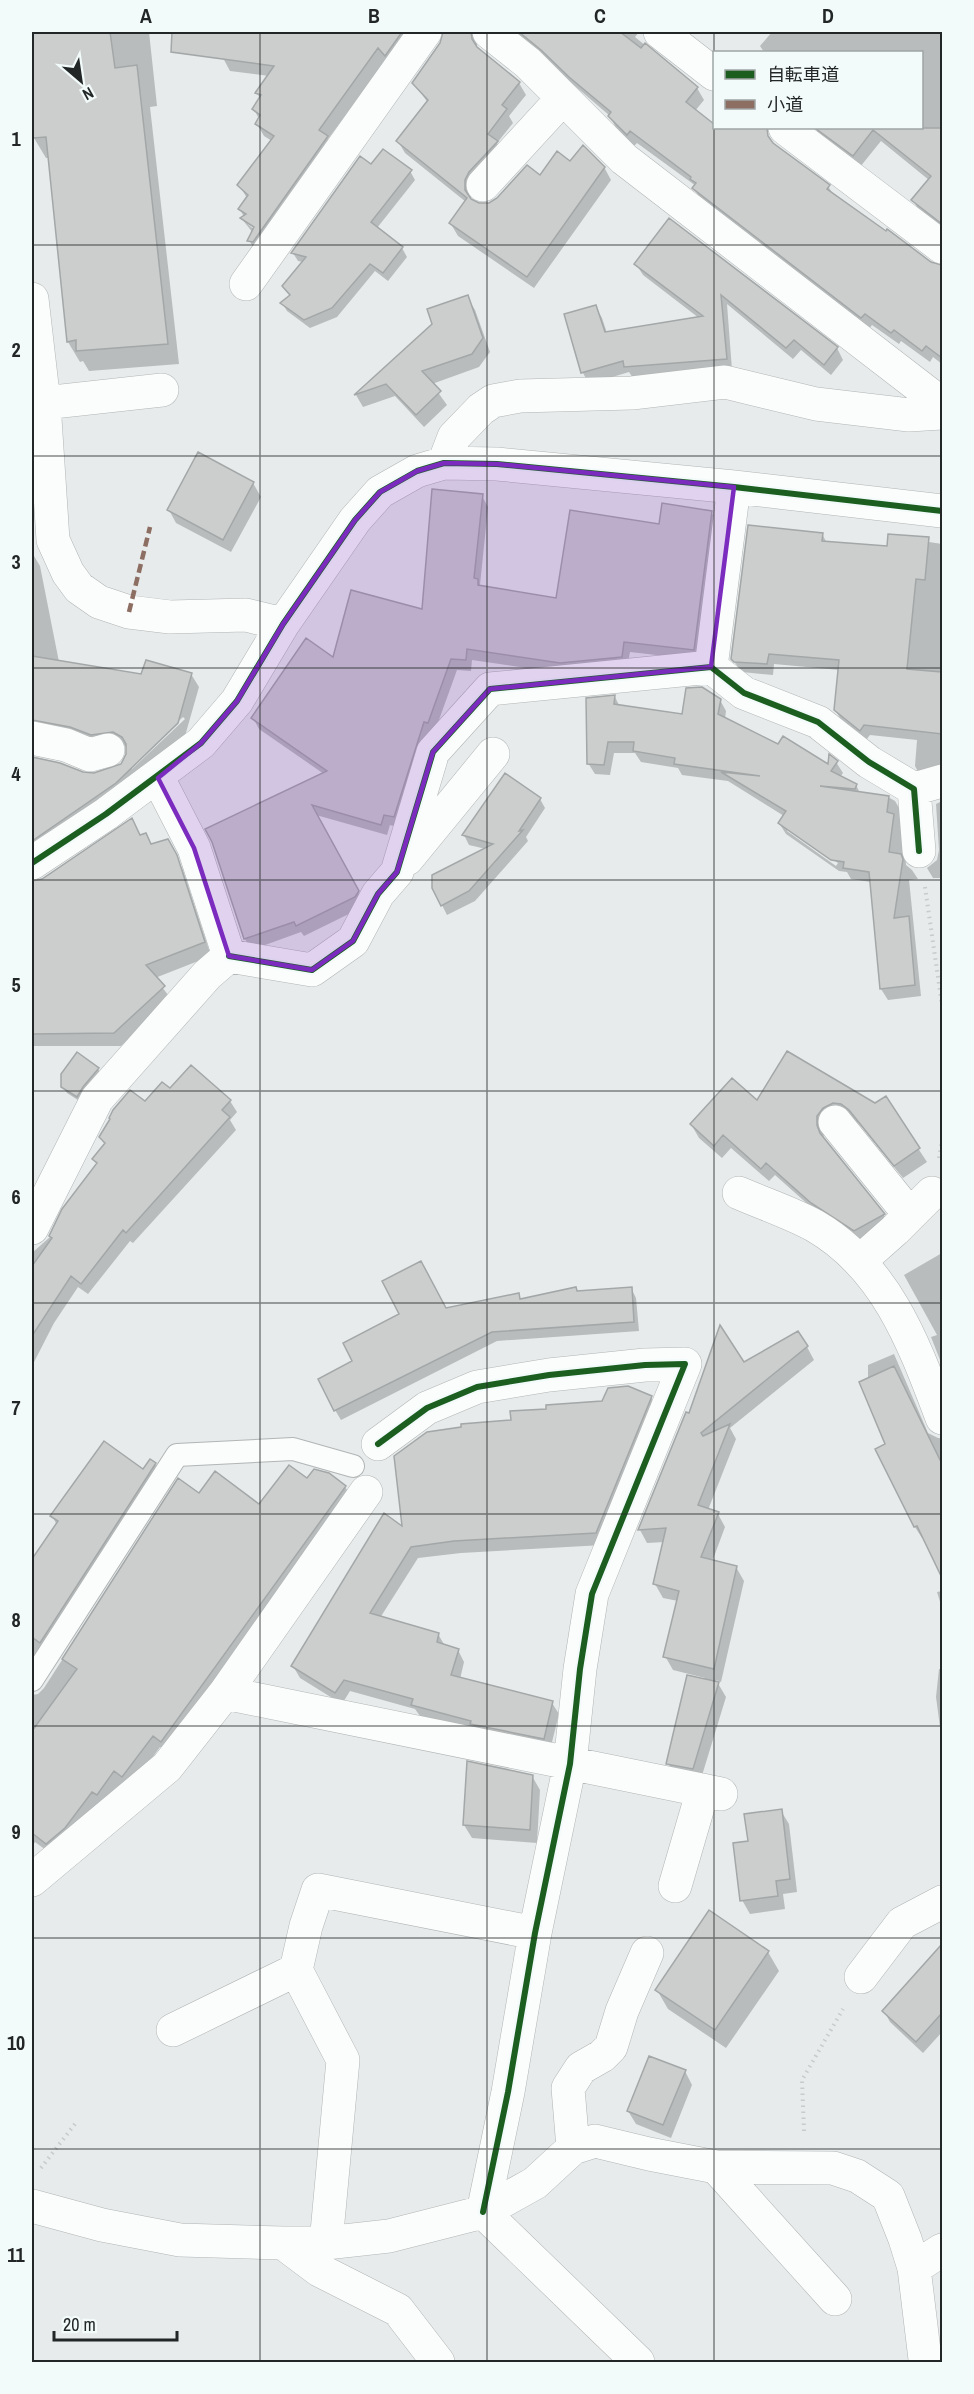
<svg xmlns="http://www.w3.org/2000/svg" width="974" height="2394" font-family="'Archivo Narrow','Noto Sans JP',sans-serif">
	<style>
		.shadow { fill: #0003; fill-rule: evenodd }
		.building { fill: #cccece; stroke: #a4a7a7; stroke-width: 1.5 }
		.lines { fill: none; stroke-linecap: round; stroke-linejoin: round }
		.lane-casing { stroke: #b2b5b5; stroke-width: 24 }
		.street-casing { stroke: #b2b5b5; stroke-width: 34 }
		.path { stroke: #c9cbcb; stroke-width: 4; stroke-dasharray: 1.5 4.5; stroke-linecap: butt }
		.lane { stroke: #fbfcfc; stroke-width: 22 }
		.street { stroke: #fbfcfc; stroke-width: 33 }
		.quiet { stroke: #8d6e63; stroke-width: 4.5; stroke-dasharray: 9 4.5; stroke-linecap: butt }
		.cycleway-casing { stroke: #f2fafa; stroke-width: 10 }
		.cycleway { stroke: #1b5e20; stroke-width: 6 }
		.marked { fill: #7b2cbf; fill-opacity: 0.2; stroke: #7b2cbf; stroke-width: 4.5; stroke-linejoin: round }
		.grid { fill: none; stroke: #232626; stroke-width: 1.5; stroke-opacity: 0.55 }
		.neatline { fill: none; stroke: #232626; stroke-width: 2 }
		.grid-label { font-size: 20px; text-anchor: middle; font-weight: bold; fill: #232626 }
	</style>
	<rect width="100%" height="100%" fill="#e7ebeb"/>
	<path class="shadow" d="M32,32H149L157,106L150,107L179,364L89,371L83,361L80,362L68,342L50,158H46L34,138L32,101Z
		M226,32H418L386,60L328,139L334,149L256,252L249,240L253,233L242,219L244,217L240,209L247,198L239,185L272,141L264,136L257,124L259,119L254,109L260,99L257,93L269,76L230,71L223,58ZM246,222L261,229L260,232L251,227Z
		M445,32H482L477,43V49L519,83L526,95L509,116L513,123L497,143L504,154L471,193V201L479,205L490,204L570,163L604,167L611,180L534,288L458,236L451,224L466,202L405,153L398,141L428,103L414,83L442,44Z
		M512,32H639L635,37L697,88L704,100L695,111L714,128L767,165L828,186L834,196L930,263L942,267V364L933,357L930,362L901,341L899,344L872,325L869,329L701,200L694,188L696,186L637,143L634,146L616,128L610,116Z
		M772,32H942V229L920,212L913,200L929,180L881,141L860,167L820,137L815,128H922V52H764L760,46Z
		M372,166L410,171L415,180L377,228L402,248L407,257L388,281L375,271L337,317L310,328L287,311L282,303L290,296L284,286L303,262L298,261L293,253Z
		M670,220L837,348L843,360L831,375L801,350L793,359L727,304L732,370L633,378L629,372L589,384L583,373L566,315L596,307L602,318L607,333L699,318L643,275L636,264Z
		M467,297L475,310L490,352L479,367L432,384L447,405L424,427L395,396L363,407L356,395L433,324Z
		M253,483L261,497L231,552L176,523L169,510Z
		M482,496L488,507L480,585L482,588L558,600L660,525L711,512L718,523L700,660L630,652L627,668L567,674L472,660L471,671L457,670L400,828L390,825L387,835L316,815L364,903L361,908L304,936L301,932L251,950L245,939L213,842L324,774L259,729L253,718L334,659L423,611Z
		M822,534L827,543L888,548L928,539L929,542L942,544V775L921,777L915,766L917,740L870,735L866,740L842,721L835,710L840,670L774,664L773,675L742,672L732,659Z
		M32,546L34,556L40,566L59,662L142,675L191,674L199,687L185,736L55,842L32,843V759L60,764L82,774L94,775L122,765L127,756L128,748L122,744L32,734ZM183,717L185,719L132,769V765Z
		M615,697L620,707L683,716L720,700L726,711L725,719L779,746L829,766L836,762L843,773L840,777L856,785L860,793L888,797L895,801L902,813L906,865L912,870L918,879L909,880L921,996L888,1000L881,989L871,882L851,879L847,872L839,871L786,834L779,823L784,816L728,781L682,775L678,768L641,762L635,753H614L610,775L595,774L588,763ZM787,827L838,863L836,866L787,831Z
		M540,799L545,808L526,837L528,841L475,901L447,915L442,905L486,849L469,845L464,835Z
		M942,801V878H933L927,868L937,860L939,850L936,804Z
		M149,844L175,854L183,870L211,956L155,978L172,1000L121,1046H32V911H39L32,894V887Z
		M787,1053L875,1105L885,1098L927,1162L903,1178L859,1124L851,1118L825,1129L823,1139L884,1215L891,1228L867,1247L821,1216L775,1175L769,1181L731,1148L722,1158L699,1138L691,1124L757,1103Z
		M77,1054L98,1069L102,1075L81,1102L67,1093L63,1086Z
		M170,1090L230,1101L237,1112L230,1120L236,1130L133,1243L130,1241L88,1294L78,1287L54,1323L32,1366V1253L50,1237L64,1210L97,1165L94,1159L105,1145L100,1137L145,1103Z
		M942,1253V1365L931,1337L937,1335L904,1275Z
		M631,1288L636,1298L639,1331L497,1341L341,1420L335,1410L354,1362L401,1314L445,1310L518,1295L521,1300L578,1292Z
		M807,1347L814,1360L730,1428L736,1439L708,1510L718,1514L725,1527L712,1562L736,1567L744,1581L721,1682L716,1680L726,1697L700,1782L676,1777L668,1763L705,1678L673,1670L665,1656L678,1601L663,1598L655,1584L665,1542L647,1543L640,1530L687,1414L690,1415L743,1364Z
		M894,1354L928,1433L938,1438H942V1575L924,1537L922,1538L915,1527L887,1445L868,1379V1365Z
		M651,1397L657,1409L603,1545L461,1553L418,1558L380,1618L438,1634L445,1646L458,1650L464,1662L460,1679L552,1703L559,1714L550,1750L420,1716L415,1709L350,1691L342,1704L300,1678L293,1666L404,1529L512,1421L547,1410Z
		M155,1464L162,1477L32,1679V1568L57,1525L52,1516Z
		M328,1475L345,1487L353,1499L169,1754L160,1747L130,1789L122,1783L104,1806L54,1856L35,1842L32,1847V1695L38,1694L44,1688L178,1480L200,1495L259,1506L307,1480Z
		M942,1591V1608L937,1592Z
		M942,1662V1742L936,1697L939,1669H942Z
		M532,1776L540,1790L537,1843L472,1838L464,1825Z
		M781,1811L789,1824L797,1892L783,1894L785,1909L750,1914L742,1900L749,1842Z
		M942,1950V2032L923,2053L890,2022L884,2011L936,1953Z
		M768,1952L779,1971L726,2048L668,2009L657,1990Z
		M685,2071L692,2085L671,2138L636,2124L628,2111Z"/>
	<path class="building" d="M32,32H110L115,68L137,65L168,344L76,351V340L67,342L46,137L33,138Z
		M172,32H402L385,56L378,48L319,130L328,136L253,242L247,241L254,227L240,218L246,214L238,209L248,195L237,185L274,136L255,124L260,115L252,109L261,95L255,93L274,66L171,52Z
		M443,32H471L472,39L477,47L520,82L502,105L507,109L488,134L498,141L469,172L465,180V190L471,199L479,203H489L497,198L527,165L540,175L557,151L570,161L583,145L605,167L527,277L449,223L467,198L396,141L428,100L412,83L440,43Z
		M519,32H620L641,48L645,43L698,87L686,102L714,124V128H767L768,136L773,143L830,185L827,189L886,231L887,229L931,262L942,265V358L926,346L922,351L894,330L891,333L865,314L861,318L692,188L696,183L690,179L691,177L630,131L627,135L608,116L611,112L569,77L541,50Z
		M815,128H942V224L911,200L931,176L873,130L853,156Z
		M383,149L412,170L371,222L403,247L383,273L370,264L332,308L304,320L280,303L290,295L282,286L306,257L291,253L360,156L371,164Z
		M669,218L838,347L824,365L794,340L786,348L721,295L727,359L624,367L623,361L581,373L564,314L596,305L605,332L703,316L634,264Z
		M468,295L483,338L472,354L422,371L441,391L416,415L386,384L354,395L432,324L427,309Z
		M198,452L254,482L223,540L167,510Z
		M432,489L483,494L474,578L478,579V585L556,598L570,510L659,524L662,503L712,511L694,650L624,642L622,657L560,663L467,649L466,660L451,659L428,723L424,722L394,817L384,815L381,825L312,805L359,891L355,897L296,926L294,922L244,939L212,842L205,829L327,771L251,718L306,638L333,657L351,590L422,609Z
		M748,525L823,533L822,541L887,546L888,534L929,537L925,580L916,579L907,669L942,672V734L864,725L860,731L834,710L839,660L769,654L767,664L734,662L731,659Z
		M32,656L141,674L146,660L192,673L178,723L116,783L32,841V757L60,763L83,772L94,773L121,764L126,754V744L122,737L113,732L91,735L70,727L32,720Z
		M702,687L721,699L718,714L778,744L783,736L828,764L829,754L838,761L831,771L857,784L855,789L820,786L889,796L887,812L894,814L889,852L901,854L903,859L894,918L909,916L915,985L880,989L869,872L843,868L844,862L831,860L778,823L786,811L721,772L760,776L674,764L675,758L633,751L634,742H608L604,765L587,764L586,698L615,695L614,704L682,714L686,688Z
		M505,773L541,798L519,831L523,830L469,891L441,906L432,888V875L493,844L462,835Z
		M132,818L140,835L146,833L151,844L168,839L177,855L205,942L146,965L165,986L114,1033L32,1034V881L42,879Z
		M787,1051L875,1103L886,1096L920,1148L894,1166L849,1110L841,1104L833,1103L823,1108L817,1116V1125L820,1133L885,1214L854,1231L811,1203L766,1163L761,1169L723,1135L714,1146L690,1124L732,1078L757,1100Z
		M77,1052L99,1068L83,1087L77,1097L61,1087V1074Z
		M191,1065L231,1100L222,1110L230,1117L126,1233L123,1230L81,1284L71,1276L32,1336V1266L52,1238L49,1236L62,1209L97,1163L92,1159L105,1143L99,1137L110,1119L109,1118L113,1110L130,1090L145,1101L162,1082L170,1088Z
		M421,1261L446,1308L519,1293L520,1299L576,1287L577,1291L632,1287L634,1322L492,1332L334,1411L318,1379L352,1361L343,1343L399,1314L382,1281Z
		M720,1325L744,1362L798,1331L808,1346L701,1433L703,1436L730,1424L698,1505L719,1512L701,1557L737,1566L714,1669L663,1657L679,1591L653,1584L666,1528L638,1530L686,1412L689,1413Z
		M894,1366L942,1464V1578L917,1526L914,1527L875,1449L885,1444L859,1382Z
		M628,1386L652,1396L596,1533L454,1541L411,1547L370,1613L439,1633L437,1642L459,1649L451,1675L553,1701L544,1739L470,1724L471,1721L411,1705L413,1699L344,1680L335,1693L291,1666L384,1513L402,1526L394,1456L427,1432L461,1427V1424L511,1420L510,1411L546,1409V1405L602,1401L608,1388Z
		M104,1441L143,1469L150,1459L156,1463L40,1643L32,1637V1559L58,1521L50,1516Z
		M289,1465L307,1478L314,1469L329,1473L346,1486L161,1742L153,1736L122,1777L114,1771L97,1795L92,1792L65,1828L46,1844L32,1833V1731L77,1669L62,1659L178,1478L199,1493L215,1471L259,1504Z
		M687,1675L719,1682L693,1769L666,1764Z
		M467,1761L533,1775L530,1830L463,1825Z
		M782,1809L790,1879L776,1881L778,1896L740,1901L733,1843L748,1841L744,1814Z
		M709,1910L769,1951L715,2030L655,1990Z
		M942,1944V2013L916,2042L882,2011Z
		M649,2056L686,2070L663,2125L627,2111Z"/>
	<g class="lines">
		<g class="lane-casing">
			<path id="lane" d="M32,1680L177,1455L293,1449L353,1466"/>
		</g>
		<g class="street-casing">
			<path id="street" d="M489,32L528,63L624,159L942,404
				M660,32L714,74
				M785,128L942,247
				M483,185L563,98
				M246,284L425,32
				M32,299L44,403L53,540L68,573L79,588L99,602L129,612L170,617L246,615L283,624
				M44,403L162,390
				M444,463L454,437L481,409L493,401L520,396L632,393L725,382L816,404L909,415L942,413
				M711,667L734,487
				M32,738L66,745L90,755L108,750
				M914,789L942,781
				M407,859L493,754
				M32,863L106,814L201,743L237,701L283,624L355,520L380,492L417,471L444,463L497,464L734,487L942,511
				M229,956L312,970L353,941L378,894L397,872L433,752L490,689L711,667L744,693L818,722L869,762L914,789L919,851
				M835,1122L910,1215
				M739,1193C764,1204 792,1213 815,1226C887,1268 914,1344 942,1418
				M32,1228L97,1099L207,975L229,956L194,848L158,778
				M861,1260L895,1230L932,1193
				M378,1444L427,1408L477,1387L549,1375L645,1365L685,1364L592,1594L580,1669L570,1764L535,1933L508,2092L483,2212
				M225,1693L721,1794
				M32,1880L167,1767L225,1693L366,1492
				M675,1886L703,1790
				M861,1977L902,1923L942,1902
				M173,2030L296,1970
				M573,2148L568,2088L581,2068L602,2056L611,2047L622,2011L647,1953
				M716,2167L833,2168L857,2176L888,2196L905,2239L914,2268
				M32,2206L102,2225L180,2240L283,2243H326L389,2236L483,2212L638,2362
				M483,2212L535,2183L573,2148L595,2141L649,2154L716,2167L835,2299
				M283,2243L319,2270L398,2310L438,2362
				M326,2243L343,2060L296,1970L306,1926L318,1890L535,1933
				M927,2362L925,2359L914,2268L942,2250"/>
		</g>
		<path class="path" d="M925,887L942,1005
			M939,1158L942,1141
			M804,2131L802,2080L843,2009
			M41,2168L75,2124"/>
		<use href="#lane" class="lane"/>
		<use href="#street" class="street"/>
		<path class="quiet" d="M129,612L150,527"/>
		<g class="cycleway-casing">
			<path id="cycleway" d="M32,863L106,814L201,743L237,701L283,624L355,520L380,492L417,471L444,463L497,464L734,487L942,511
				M229,956L312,970L353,941L378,894L397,872L433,752L490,689L711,667L744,693L818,722L869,762L914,789L919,851
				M378,1444L427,1408L477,1387L549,1375L645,1365L685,1364L592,1594L580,1669L570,1764L535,1933L508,2092L483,2212"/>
		</g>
		<use href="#cycleway" class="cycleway"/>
	</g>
	<path class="marked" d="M444,463L497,464L734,487L711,667L490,689L433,752L397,872L378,894L353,941L312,970L229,956L194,848L158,778L201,743L237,701L283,624L355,520L380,492L417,471Z"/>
	<path class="grid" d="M260,32V2362M487,32V2362M714,32V2362M32,245H942M32,456H942M32,668H942M32,880H942M32,1091H942M32,1303H942M32,1514H942M32,1726H942M32,1938H942M32,2149H942"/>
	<rect width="974" height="2394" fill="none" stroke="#f2fafa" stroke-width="66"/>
	<rect x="713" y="51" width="210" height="78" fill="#f2fafa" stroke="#9fa5a5" stroke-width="1.5"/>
	<rect x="725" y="70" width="30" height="9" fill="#1b5e20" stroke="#9fa5a5" stroke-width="1.5"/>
	<text x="767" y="81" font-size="18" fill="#232626">自転車道</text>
	<rect x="725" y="100" width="30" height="9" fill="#8d6e63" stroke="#9fa5a5" stroke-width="1.5"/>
	<text x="767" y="111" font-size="18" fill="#232626">小道</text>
	<g transform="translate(81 81) rotate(151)" stroke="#f2fafa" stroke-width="4.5" paint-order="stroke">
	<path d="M0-4.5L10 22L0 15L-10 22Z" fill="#232626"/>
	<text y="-9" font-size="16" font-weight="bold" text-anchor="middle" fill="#232626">N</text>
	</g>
	<path d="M54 2331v9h123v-9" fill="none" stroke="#232626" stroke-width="3"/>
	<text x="63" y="2331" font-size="18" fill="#232626" stroke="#f2fafa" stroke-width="4.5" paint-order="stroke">20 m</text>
	<rect x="33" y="33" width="908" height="2328" class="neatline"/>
	<g class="grid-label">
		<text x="146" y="23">A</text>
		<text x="374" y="23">B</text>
		<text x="600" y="23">C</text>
		<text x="828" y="23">D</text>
		<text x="16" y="146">1</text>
		<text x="16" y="357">2</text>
		<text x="16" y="569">3</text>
		<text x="16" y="781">4</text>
		<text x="16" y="992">5</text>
		<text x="16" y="1204">6</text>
		<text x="16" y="1415">7</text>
		<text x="16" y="1627">8</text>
		<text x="16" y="1839">9</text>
		<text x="16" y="2050">10</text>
		<text x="16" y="2262">11</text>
	</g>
</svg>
